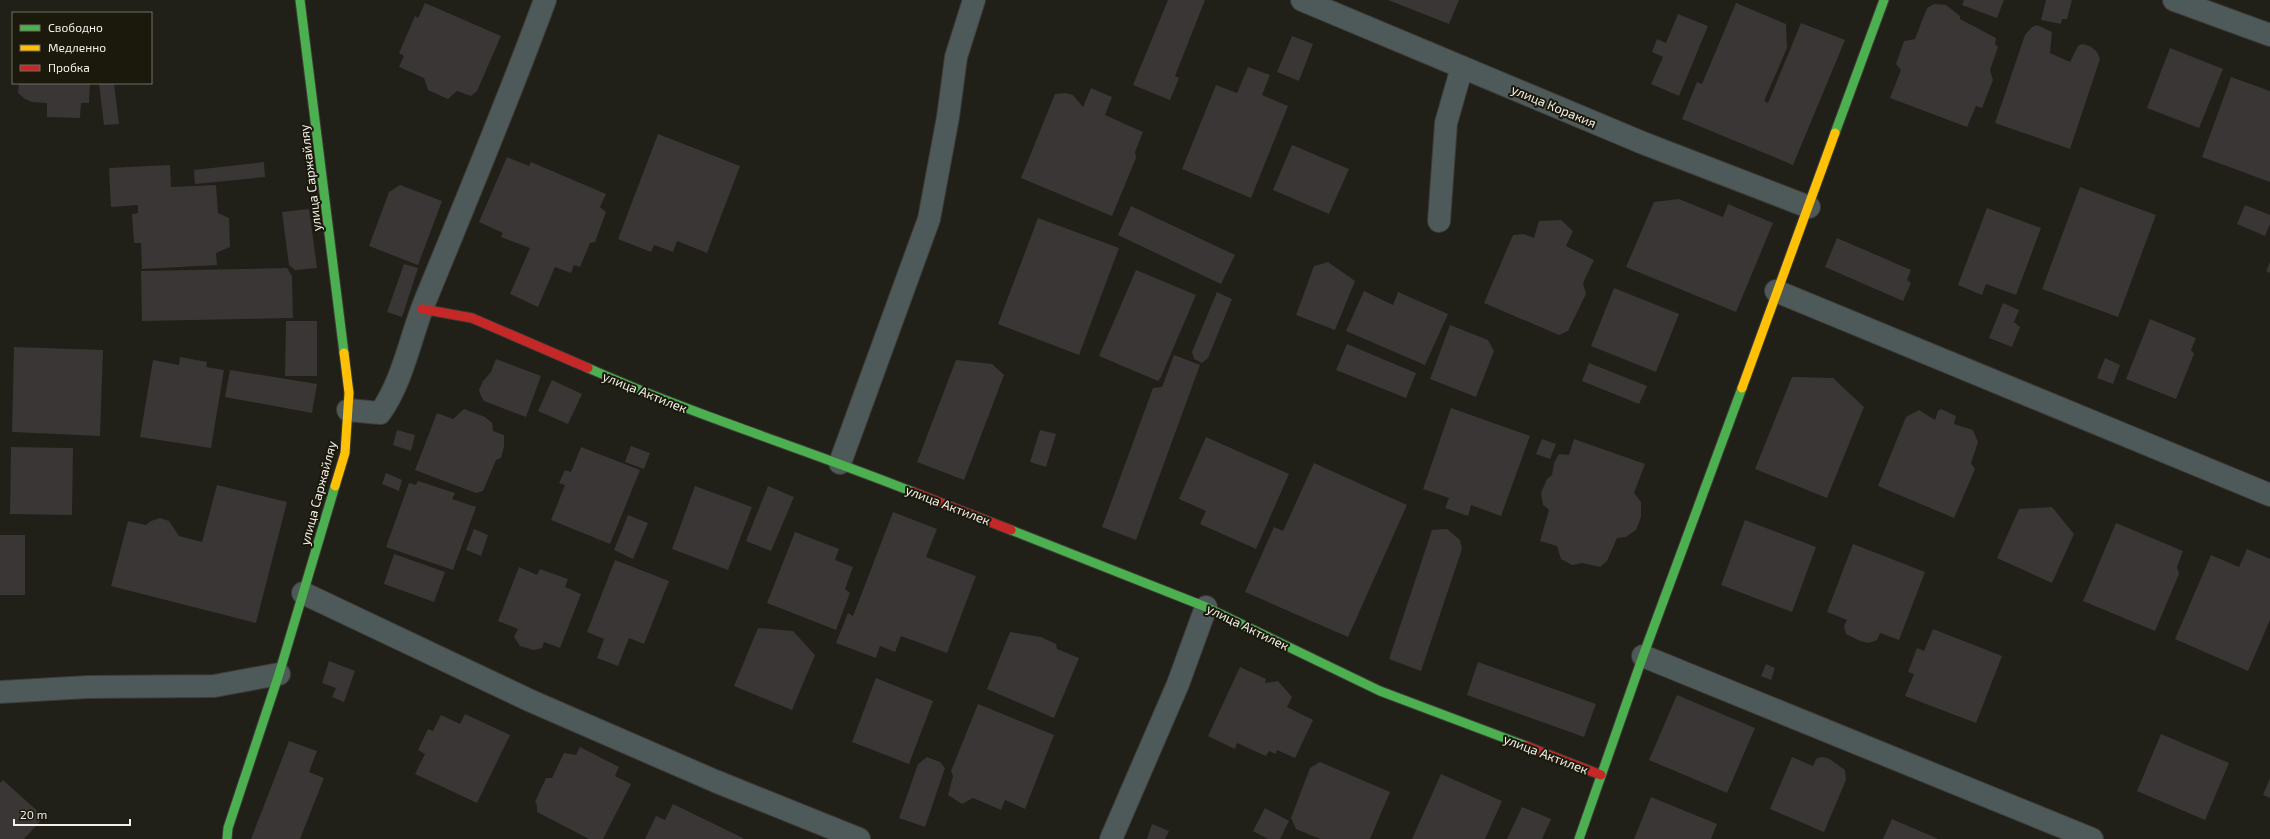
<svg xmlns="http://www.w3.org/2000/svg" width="2270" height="839" font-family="'Exo 2',sans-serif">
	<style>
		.building { fill: #393635 }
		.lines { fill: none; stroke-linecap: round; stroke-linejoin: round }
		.street-casing { stroke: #3c3b36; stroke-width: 24 }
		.fast-casing { stroke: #3c3b36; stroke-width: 11 }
		.slow-casing { stroke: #3c3b36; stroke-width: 11 }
		.jam-casing { stroke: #3c3b36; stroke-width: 11 }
		.street { stroke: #4e5959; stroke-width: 22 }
		.fast { stroke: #4caf50; stroke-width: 9 }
		.slow { stroke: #ffc107; stroke-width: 9 }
		.jam { stroke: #c62828; stroke-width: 9 }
		.labels { text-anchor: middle; stroke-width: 4; stroke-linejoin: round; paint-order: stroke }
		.street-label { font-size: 13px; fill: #f1efe7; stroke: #1b180c }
	</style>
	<rect width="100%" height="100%" fill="#201f18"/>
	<path class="building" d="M1168,0H1205L1175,76L1179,78L1170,100L1133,85Z
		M1388,0H1459L1449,24Z
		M1964,0H2004L1997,18L1962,5Z
		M2046,0H2072L2067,19H2062L2061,24L2041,20Z
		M425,3L501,36L477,91L471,96L457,91L448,99L428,90L424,78L399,67L404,56L399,53L415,16L418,18Z
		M1736,3L1786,24L1787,48L1764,101L1768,103L1801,23L1845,40L1793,165L1682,119L1697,82L1702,84Z
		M1934,4L1946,5L1960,16V19L1996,38L1995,44L1998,47L1990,70L1993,80L1982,108L1976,106L1967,127L1890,98L1901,70L1896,64L1904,41L1915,39L1927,8Z
		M1678,14L1708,26L1679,96L1651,84L1663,57L1652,52L1657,39L1666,43Z
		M2037,25L2052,32L2050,53L2070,62L2078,46L2082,44L2090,46L2097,52L2100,59L2070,149L1995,123L2025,35L2032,27Z
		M1292,36L1313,44L1299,81L1277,72Z
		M2170,48L2223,69L2199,128L2147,108Z
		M1248,67L1270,75L1262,95L1288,106L1251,198L1182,169L1216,85L1237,93Z
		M2231,77L2270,91V182L2202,157Z
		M19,83H90L89,103H81L80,118L47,117V103L32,102L25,99L18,93Z
		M99,83H114L119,124L104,125Z
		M1091,88L1112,97L1105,115L1143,132L1135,152L1136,158L1112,216L1021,178L1055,94L1065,93L1073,95L1083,107Z
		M658,134L740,166L707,253L677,241L673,252L654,245L651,252L618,239Z
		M1292,145L1349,169L1329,214L1273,190Z
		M507,157L529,166L531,162L606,194L600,207L606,212L595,242L590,243L580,267L574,265L571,273L555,267L538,307L510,294L530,248L501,237L503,233L479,222Z
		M264,162L265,177L195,184L194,170Z
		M170,165L171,187L216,185L218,213L229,218L230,247L216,253L217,265L142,269L141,243H134L132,214L138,213V205L111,207L109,168Z
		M400,185L442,201L418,265L369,246L389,192Z
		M2080,187L2156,215L2118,317L2042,289Z
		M1679,199L1723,217L1728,204L1773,223L1736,312L1626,267L1654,202Z
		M2245,205L2270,215V224L2265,236L2237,224Z
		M1131,206L1235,255L1221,284L1118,235Z
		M1987,208L2041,228L2016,295L1986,284L1982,295L1958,285Z
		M309,209L317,268L295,270L289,265L282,212Z
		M1038,218L1119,248L1079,355L998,324Z
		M1561,220L1573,231L1566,246L1594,260L1583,283L1586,294L1568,331L1559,335L1484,303L1513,235L1523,234L1534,238L1539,221Z
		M1837,238L1911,270L1907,280L1911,283L1903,301L1825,267Z
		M1328,262L1355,281L1335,330L1296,315L1314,266Z
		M2270,262V273L2266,271Z
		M404,264L418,268L402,317L387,312Z
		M287,268L292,276L293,318L142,321L141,271Z
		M1136,270L1196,295L1161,377L1158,381L1099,356Z
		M1614,288L1679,314L1656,372L1591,346Z
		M1364,291L1393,305L1398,292L1448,314L1425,365L1346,331Z
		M1217,292L1232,299L1208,358L1202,363L1194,359L1192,352Z
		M2003,303L2019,310L2014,322L2020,327L2012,347L1989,338Z
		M2150,319L2196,338L2191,350L2194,354L2176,399L2126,379Z
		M286,321H317V376H285Z
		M1450,325L1488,340L1494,351L1476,397L1430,379Z
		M1347,344L1416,373L1406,398L1336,370Z
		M14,347L103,350L100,436L12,432Z
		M1174,355L1200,365L1136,540L1102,527L1153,388L1162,387Z
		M180,357L207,362L206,367L224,370L211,448L140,437L153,360L179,365Z
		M2105,358L2120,365L2113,384L2097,378Z
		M496,359L541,376L526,417L484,401L481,396L479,390L483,381L491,372Z
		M956,360L992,364L1004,375L964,480L917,462Z
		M1589,363L1647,386L1639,404L1582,381Z
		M230,370L317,384L312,413L225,397Z
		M1792,377L1833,378L1864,407L1827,498L1755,469Z
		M552,380L582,394L568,424L538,411Z
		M1451,408L1530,436L1501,516L1471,505L1468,516L1445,508L1449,498L1423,489Z
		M464,409L485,417L492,423L493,431L504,435V447L501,458L496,460L483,491L476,493L415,470L437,413L453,419Z
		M1941,409L1956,416L1954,424L1973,430L1978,442L1971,463L1975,469L1954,518L1878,486L1906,417L1919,410L1935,420L1938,411Z
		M397,430L415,435L411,451L393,445Z
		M1040,430L1056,434L1046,467L1030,462Z
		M1206,437L1289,474L1256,549L1200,524L1206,511L1179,499Z
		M1542,439L1556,444L1550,459L1536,454Z
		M1574,439L1645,464L1634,493L1641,502V517L1636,530L1626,537L1617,538L1607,561L1600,567L1582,563L1572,565L1561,559L1557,546L1540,541L1549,510L1543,505L1541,493L1547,479L1552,475L1554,463L1559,454L1569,455Z
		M631,446L650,453L644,469L625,462Z
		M11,447L73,448L72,515L10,514Z
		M581,447L640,470L610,544L551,520L565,485L559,483L565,470L571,472Z
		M1314,463L1407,505L1348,637L1245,592L1274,527L1283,531Z
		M386,473L402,480L399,491L382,484Z
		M418,481L455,493L452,499L476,507L453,570L386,547L409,483L416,485Z
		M217,485L287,502L256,623L111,586L128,521L146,525L151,521L160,518L169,521L179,536L202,542Z
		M695,486L752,507L728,570L672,549Z
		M768,486L794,497L771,551L746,541Z
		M2052,507L2074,534L2052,583L1997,558L2019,509Z
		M893,512L937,529L926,557L976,576L947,653L901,636L895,652L880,646L876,658L836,643L848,613L853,616Z
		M628,515L648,523L633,559L614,550Z
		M1745,520L1816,547L1792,612L1721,585Z
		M2116,523L2183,551L2177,567L2179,574L2155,631L2083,601Z
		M474,529L488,535L481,556L466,550Z
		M1447,529L1460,540L1462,549L1421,671L1389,659L1432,530Z
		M795,532L839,549L835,560L853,567L845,589L850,593L836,630L767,603Z
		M0,535H25V595H0Z
		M1853,544L1925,572L1899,640L1880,633L1877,640L1869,643L1860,641L1846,634L1844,626L1847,620L1827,612Z
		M2247,549L2270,559V620L2248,671L2175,639L2211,555L2239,567Z
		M394,554L445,572L434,602L384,584Z
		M615,560L669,581L644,644L629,638L618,666L597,658L604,639L587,632Z
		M519,567L537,575L540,569L568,579L565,587L581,594L560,648L544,642L542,648L534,650L520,646L514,637L518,629L498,621Z
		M758,628L793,631L815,655L792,710L734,686Z
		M1933,629L2002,656L1976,723L1905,696L1914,674L1908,672L1917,648L1924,651Z
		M1010,632L1041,637L1056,644L1057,649L1079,658L1054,718L987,689Z
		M329,661L355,671L344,702L332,697L336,688L322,683Z
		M1478,662L1596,704L1584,737L1467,695Z
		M1766,664L1775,668L1771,680L1761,676Z
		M1240,667L1266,679L1265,683L1278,681L1292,697L1287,707L1313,720L1295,758L1277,750L1276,754L1269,751L1266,756L1237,743L1235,749L1208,736Z
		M876,678L933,701L909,764L852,742Z
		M1677,695L1755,728L1727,793L1649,760Z
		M978,704L1054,735L1025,809L1005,800L1001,810L973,798L962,804L948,795L953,776L951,771Z
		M465,714L510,735L477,803L415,774L425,754L418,750L428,729L433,731L441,715L460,724Z
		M2161,734L2229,763L2205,820L2137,791Z
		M289,741L317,751L309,772L324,778L300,839H251Z
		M580,747L619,767L615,776L631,784L603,839H589L537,812V805L535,802L546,778H552L564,753L576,755Z
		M927,757L940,762L945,768L925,827L899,818L918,764Z
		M1792,757L1813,766L1816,759L1821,757L1828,758L1845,770L1846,780L1824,832L1770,809Z
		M1320,762L1390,792L1370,839H1320L1296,829L1291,818L1310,768Z
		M1441,774L1502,801L1485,839H1412Z
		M2270,778V798L2263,795Z
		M3,780L44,817L24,839H0V783Z
		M1651,797L1717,824L1711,839H1634Z
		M673,804L745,839H645L656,816L665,820Z
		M1522,807L1551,819L1542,839H1507Z
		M1265,808L1289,821L1280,839H1268L1253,831Z
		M1892,819L1938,839H1883Z
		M1152,824L1169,831L1165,839H1147Z"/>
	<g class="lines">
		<g class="street-casing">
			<path id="street" d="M1302,0L1643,143L1809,207
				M2174,0L2270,35
				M1439,221L1446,123L1462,67
				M1776,291L2270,495
				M348,410L380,413C403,381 410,338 425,301C466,201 508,101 545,0
				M840,463L929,219L948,117L956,57L974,0
				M303,593L531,701L715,781L859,839
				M1643,656L2092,839
				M0,692L88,687L214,686L279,674
				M1111,839L1178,684L1206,607"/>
		</g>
		<g class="fast-casing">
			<path id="fast" d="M300,0L344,353
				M1835,133L1884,0
				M588,368C694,415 805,449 913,492
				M1011,530L1206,607L1380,691L1526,746
				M227,839L228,828L279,674L335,486
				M1579,839L1643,656L1742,388"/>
		</g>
		<g class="slow-casing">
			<path id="slow" d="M1742,388L1835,133
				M335,486L345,453L349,393L344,353"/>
		</g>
		<g class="jam-casing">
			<path id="jam" d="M422,309L472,318L588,368
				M913,492L1011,530
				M1526,746L1601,775"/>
		</g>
		<use href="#street" class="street"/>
		<use href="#fast" class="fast"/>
		<use href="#slow" class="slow"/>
		<use href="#jam" class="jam"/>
	</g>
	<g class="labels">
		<g class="street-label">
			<text transform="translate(1554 106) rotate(23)" y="5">улица Коракия</text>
			<text transform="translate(310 178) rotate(-97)" y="5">улица Саржайляу</text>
			<text transform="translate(645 392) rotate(22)" y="5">улица Актилек</text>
			<text transform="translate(318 493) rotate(-75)" y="5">улица Саржайляу</text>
			<text transform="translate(948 505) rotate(21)" y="5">улица Актилек</text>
			<text transform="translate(1248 627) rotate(26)" y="5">улица Актилек</text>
			<text transform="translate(1546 754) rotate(21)" y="5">улица Актилек</text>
		</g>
	</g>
	<rect x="12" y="12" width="140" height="72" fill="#1b180c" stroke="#716e64"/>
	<rect x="20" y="25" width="20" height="6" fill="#4caf50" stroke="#716e64"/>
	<text x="48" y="32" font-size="12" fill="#f1efe7">Свободно</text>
	<rect x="20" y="45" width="20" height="6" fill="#ffc107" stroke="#716e64"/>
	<text x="48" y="52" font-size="12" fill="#f1efe7">Медленно</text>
	<rect x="20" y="65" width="20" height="6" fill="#c62828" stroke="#716e64"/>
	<text x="48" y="72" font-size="12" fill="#f1efe7">Пробка</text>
	<path d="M14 819v6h116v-6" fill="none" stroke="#f1efe7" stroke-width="2"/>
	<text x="20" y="819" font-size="12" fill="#f1efe7" stroke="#1b180c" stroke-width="3" paint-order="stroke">20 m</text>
</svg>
